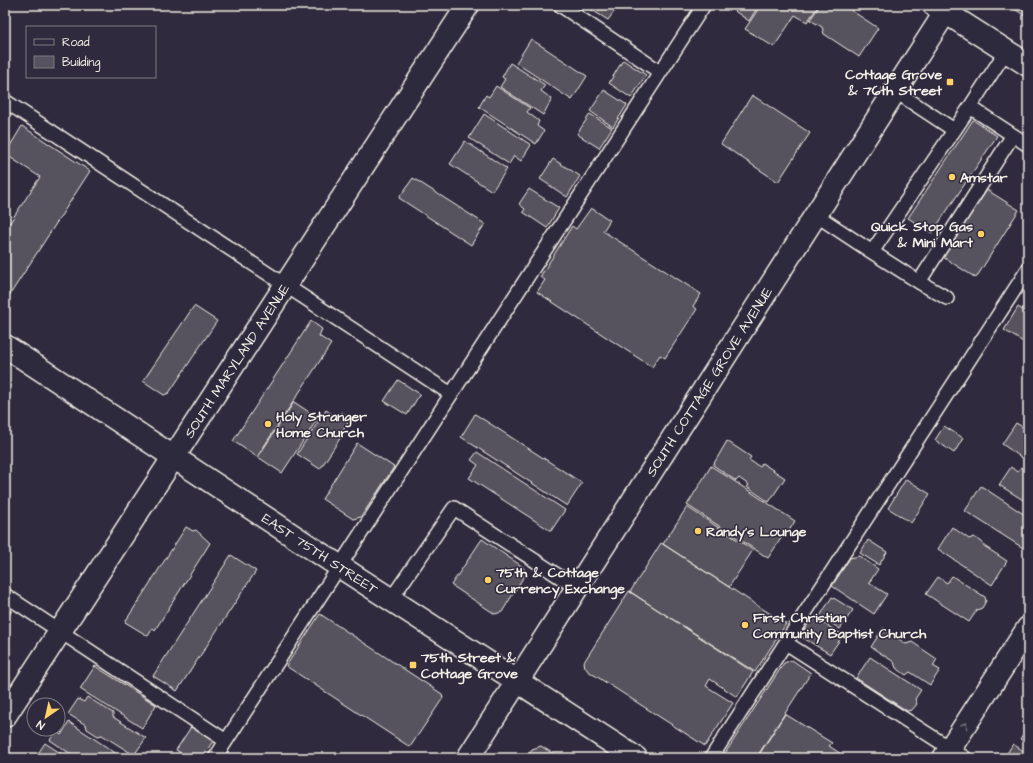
<svg xmlns="http://www.w3.org/2000/svg" width="1033" height="763" font-family="'Architects Daughter',sans-serif">
	<style>
		.building { fill: #56525f; stroke: #f4f1e8 }
		.lines { fill: none; stroke-linecap: round; stroke-linejoin: round }
		.lane-casing { stroke: #f4f1e8; stroke-width: 16 }
		.street-casing { stroke: #f4f1e8; stroke-width: 25 }
		.secondary-casing { stroke: #f4f1e8; stroke-width: 25 }
		.lane { stroke: #2f2a3d; stroke-width: 13 }
		.street { stroke: #2f2a3d; stroke-width: 22 }
		.secondary { stroke: #2f2a3d; stroke-width: 22 }
		.oneway { stroke: #747079 }
		.poi-dot { fill: #ffd166; stroke: #2f2a3d; stroke-width: 1.5 }
		.labels { text-anchor: middle; stroke-width: 3; stroke-linejoin: round; paint-order: stroke }
		.poi-label { font-size: 14px; font-weight: bold; fill: #f4f1e8; stroke: #2f2a3d; text-anchor: start }
		.street-label { font-size: 14px; fill: #f4f1e8; stroke: #2f2a3d }
	</style>
	<rect width="100%" height="100%" fill="#2f2a3d"/>
	<filter id="ink" filterUnits="userSpaceOnUse"><feTurbulence type="fractalNoise" baseFrequency=".025" numOctaves="2"/><feDisplacementMap in="SourceGraphic" scale="8" xChannelSelector="R" yChannelSelector="G"/><feConvolveMatrix kernelMatrix="1 2 1 2 8 2 1 2 1" color-interpolation-filters="sRGB"/></filter>
	<g filter="url(#ink)">
		<path class="building" d="M589,5H619L608,20L587,7Z
			M726,5H759L749,21Z
			M761,5H819L807,22L795,15L774,47L745,29Z
			M820,5H843L878,28L859,57L824,34L822,27L810,20Z
			M1010,5H1028V18L1010,6Z
			M531,39L587,76L572,100L516,63Z
			M623,60L646,75L631,98L609,83Z
			M510,63L545,85L541,91L552,99L543,115L500,87L505,79L502,77Z
			M496,86L530,108L527,112L539,121L537,126L544,131L536,144L479,107L486,95L489,97Z
			M604,90L627,105L613,127L590,111Z
			M752,95L810,133L778,182L721,144Z
			M484,114L531,145L521,161L514,156L509,164L469,138Z
			M590,114L612,128L599,148L577,134Z
			M973,120L997,136L932,233L908,218Z
			M22,126L90,171L9,296L5,293V230L40,177L5,154Z
			M465,141L507,169L492,191L450,164Z
			M553,159L580,176L567,197L540,179Z
			M413,178L485,224L471,245L399,198Z
			M529,189L559,208L547,228L523,212L525,209L519,204Z
			M987,190L1019,210L976,278L943,257Z
			M591,208L610,220L603,231L701,294L693,306L697,309L665,358L660,355L652,367L537,292L545,280L540,277L572,226L576,229Z
			M194,306L217,321L169,393L164,395L143,381Z
			M1018,307L1028,313V345L1004,330Z
			M311,321L322,329L319,336L331,344L257,457L233,441Z
			M398,380L420,394L407,415L384,401Z
			M294,402L318,418L282,473L258,457Z
			M326,410L337,418L341,412L351,418L340,436L341,437L320,469L297,454Z
			M475,414L582,483L567,506L461,437Z
			M1016,423L1028,430V462L1002,444Z
			M944,426L963,438L954,453L935,440Z
			M727,441L751,457L749,460L760,467L762,463L785,478L769,502L747,487L749,485L739,478L736,481L713,465Z
			M357,443L394,467L361,517L353,519L322,499Z
			M477,452L565,510L551,531L469,478L478,465L471,460Z
			M711,466L795,521L786,536L784,534L768,558L687,505Z
			M1011,467L1017,472L1021,467L1028,471V503L999,485Z
			M906,479L930,494L911,523L888,508Z
			M981,486L1028,517V528L1026,531L1028,532V540L1023,548L965,511Z
			M687,507L753,550L729,587L663,544Z
			M186,527L193,531L196,530L210,543L155,630L153,628L148,636L125,622Z
			M952,527L969,539L974,537L982,542L984,546L1007,561L992,585L938,549Z
			M482,539L523,567L526,573L502,612L495,614L451,585Z
			M868,540L887,552L879,565L860,553Z
			M661,543L786,624L755,672L630,592Z
			M231,555L256,571L177,691L153,676Z
			M859,556L878,569L869,583L887,594L874,614L832,586L850,558Z
			M952,576L985,597L986,601L982,608L977,610L969,622L926,594L938,577L947,583Z
			M629,591L753,672L737,697L710,679L706,686L733,703L705,746L588,671L585,667L584,662Z
			M832,597L853,610L840,629L820,616Z
			M5,606V608L12,611L5,620Z
			M320,614L442,694L443,698L410,747L286,666Z
			M813,617L843,635L830,654L800,636Z
			M883,628L906,644L912,642L937,659L933,666L940,670L930,685L910,672L906,675L896,668L894,662L871,647Z
			M870,657L921,690L915,699L917,704L912,710L907,711L856,678Z
			M792,660L811,673L756,758H722L784,663Z
			M95,666L156,705L142,728L80,689Z
			M87,697L113,713V717L146,738L134,755L102,735L98,736L87,729L86,725L68,714L78,699L84,702Z
			M785,714L832,743L829,746L847,758H757Z
			M69,722L123,758H77L50,740L56,731L61,735Z
			M1028,726V744L1020,739Z
			M191,727L213,741L202,758H189L176,750Z
			M45,743L68,758H35Z
			M1013,744L1028,754V758H1004Z
			M541,746L560,758H526L532,749Z"/>
		<g class="lines">
			<g class="lane-casing">
				<path id="lane" d="M560,5L660,72
					M1006,51L970,107L1028,145
					M895,91L954,130
					M5,101L451,394
					M816,215L872,252L970,107
					M872,252L919,282L1013,135
					M919,282L947,298
					M5,595L226,741
					M391,599L454,508L577,588
					M786,643L965,758
					M215,758L704,5
					M711,758L1028,269"/>
			</g>
			<g class="street-casing">
				<g id="street">
					<path id="s1" d="M5,716L468,5"/>
					<path d="M944,758L1028,628"/>
				</g>
			</g>
			<g class="secondary-casing">
				<g id="secondary">
					<path d="M934,5L1028,65"/>
					<path id="s2" d="M5,346L339,566L636,758"/>
					<path id="s3" d="M468,758L950,5"/>
				</g>
			</g>
			<use href="#lane" class="lane"/>
			<use href="#street" class="street"/>
			<use href="#secondary" class="secondary"/>
		</g>
		<defs><path id="oneway-chevron" d="M-2-3.5L2.5 0L-2 3.5" fill="none" stroke-width="1.6" stroke-linecap="round" stroke-linejoin="round"/></defs>
		<use class="oneway" href="#oneway-chevron" transform="translate(965 725) rotate(-57)"/>
	</g>
	<g class="poi-dot">
		<rect x="946" y="78" width="8" height="8" rx="2"/>
		<circle cx="952" cy="177" r="4"/>
		<circle cx="981" cy="234" r="4"/>
		<circle cx="268" cy="424" r="4"/>
		<circle cx="698" cy="531" r="4"/>
		<circle cx="488" cy="580" r="4"/>
		<circle cx="745" cy="625" r="4"/>
		<rect x="409" y="661" width="8" height="8" rx="2"/>
	</g>
	<g class="labels">
		<g class="poi-label">
			<text x="942" y="79" text-anchor="end">Cottage Grove<tspan x="942" dy="16">&amp; 76th Street</tspan></text>
			<text x="960" y="182">Amstar</text>
			<text x="973" y="231" text-anchor="end">Quick Stop Gas<tspan x="973" dy="16">&amp; Mini Mart</tspan></text>
			<text x="276" y="421">Holy Stranger<tspan x="276" dy="16">Home Church</tspan></text>
			<text x="706" y="536">Randy's Lounge</text>
			<text x="496" y="577">75th &amp; Cottage<tspan x="496" dy="16">Currency Exchange</tspan></text>
			<text x="753" y="622">First Christian<tspan x="753" dy="16">Community Baptist Church</tspan></text>
			<text x="421" y="662">75th Street &amp;<tspan x="421" dy="16">Cottage Grove</tspan></text>
		</g>
		<g class="street-label">
			<text dy="5" stroke="none"><textPath href="#s1" startOffset="424">SOUTH MARYLAND AVENUE</textPath></text>
			<text dy="5" stroke="none"><textPath href="#s3" startOffset="447">SOUTH COTTAGE GROVE AVENUE</textPath></text>
			<text dy="5" stroke="none"><textPath href="#s2" startOffset="377">EAST 75TH STREET</textPath></text>
		</g>
	</g>
	<rect width="1033" height="763" fill="none" stroke="#2f2a3d" stroke-width="20"/>
	<rect x="10" y="10" width="1013" height="743" fill="none" stroke="#f4f1e8" stroke-width="1.5" filter="url(#ink)"/>
	<rect x="26" y="26" width="130" height="52" fill="#2f2a3d" stroke="#7e7a81"/>
	<rect x="34" y="39" width="20" height="6" fill="#2f2a3d" stroke="#7e7a81"/>
	<text x="62" y="46" font-size="12" fill="#f4f1e8">Road</text>
	<rect x="34" y="56" width="20" height="12" fill="#56525f" stroke="#7e7a81"/>
	<text x="62" y="66" font-size="12" fill="#f4f1e8">Building</text>
	<g transform="translate(46 717) rotate(214)"><circle r="19" fill="#2f2a3d" stroke="#7e7a81"/>
	<path d="M0-3L7 15L0 10L-7 15Z" fill="#ffd166"/>
	<text y="-6" font-size="11" font-weight="bold" text-anchor="middle" fill="#f4f1e8">N</text>
	</g>
</svg>
